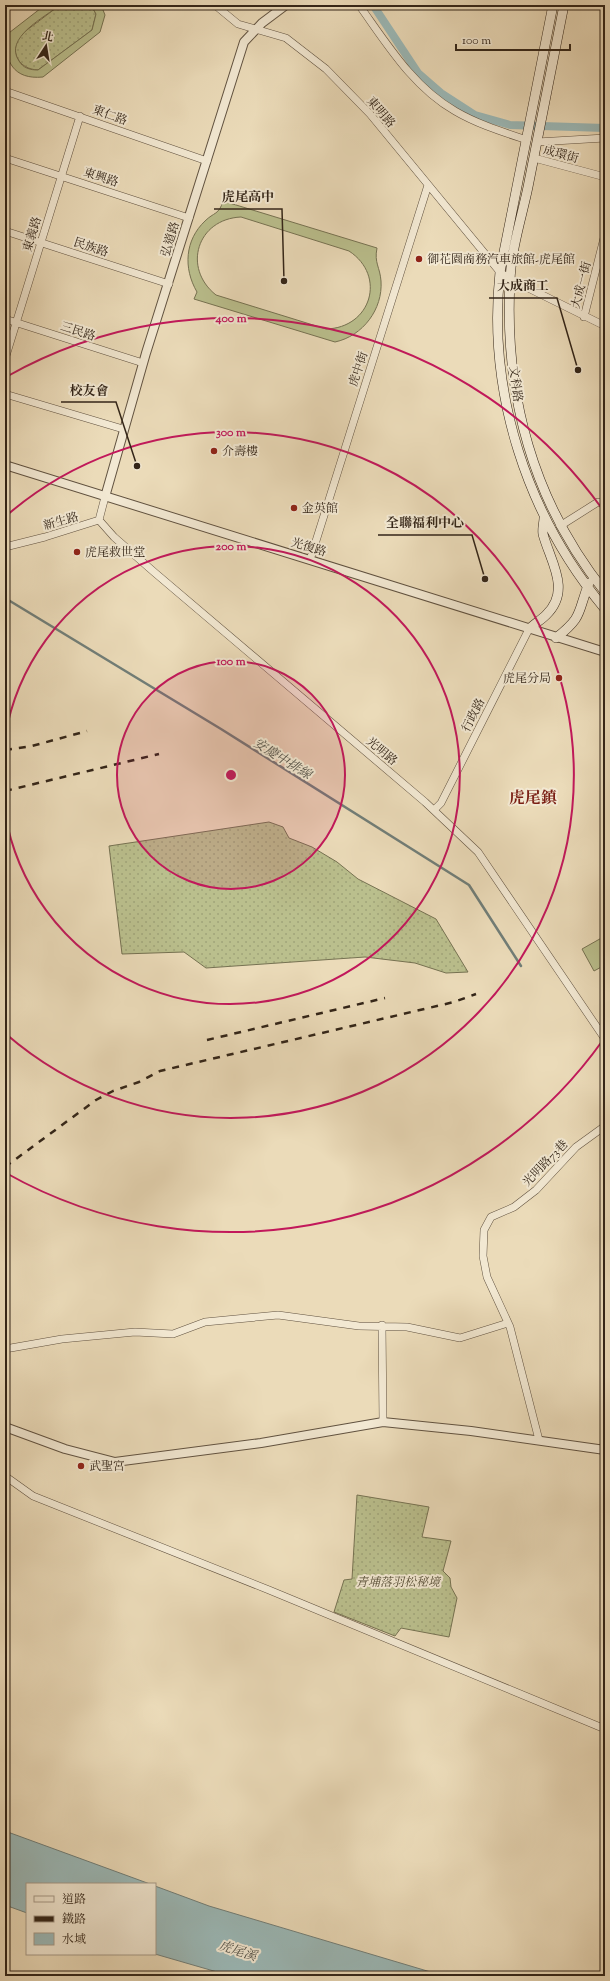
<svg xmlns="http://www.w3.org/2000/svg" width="610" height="1981" font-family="'Sorts Mill Goudy','Noto Serif TC',serif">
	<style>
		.grass { fill: url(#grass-dots); stroke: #767252 }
		.garden { fill: #babf8d; stroke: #767252; fill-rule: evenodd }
		.water { fill: #9bb9b8; stroke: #717e78 }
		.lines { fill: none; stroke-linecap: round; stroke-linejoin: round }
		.stream { stroke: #717e78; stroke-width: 2.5 }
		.canal { stroke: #9bb9b8; stroke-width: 8 }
		.minor-casing { stroke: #615240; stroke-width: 8 }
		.tertiary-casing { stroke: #615240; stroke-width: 10 }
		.secondary-casing { stroke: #332518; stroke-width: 10 }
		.minor { stroke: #f2e8d2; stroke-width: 7 }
		.tertiary { stroke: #f2e8d2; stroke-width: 8 }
		.secondary { stroke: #f2e8d2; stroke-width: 9 }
		.rail { stroke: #332518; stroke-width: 2.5; stroke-dasharray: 7 7; stroke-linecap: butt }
		.ring { fill: none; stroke: #c2185b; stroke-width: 2 }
		.poi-dot { fill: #8f2418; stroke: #f2e8d2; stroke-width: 1.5 }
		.labels { text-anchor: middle; stroke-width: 4; stroke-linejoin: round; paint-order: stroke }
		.street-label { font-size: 12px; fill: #332518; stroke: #f2e8d2 }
		.poi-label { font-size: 12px; fill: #332518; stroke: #f2e8d2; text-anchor: start }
		.park-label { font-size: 12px; font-style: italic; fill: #554c35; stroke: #f2e8d2 }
		.water-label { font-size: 13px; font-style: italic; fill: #525148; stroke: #f2e8d2 }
		.district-label { font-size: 16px; font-weight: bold; fill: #7a1f14; stroke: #f2e8d2 }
		.centre { fill: #c2185b; stroke: #f2e8d2; stroke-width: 2 }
		.ring-label { font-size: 12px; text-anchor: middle; font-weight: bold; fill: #c2185b; stroke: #f2e8d2; stroke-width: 4; stroke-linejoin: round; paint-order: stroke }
		.leader { fill: none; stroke: #332518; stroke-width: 1.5 }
		.callout-dot { fill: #332518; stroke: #f2e8d2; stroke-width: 1.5 }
		.callout-label { font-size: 13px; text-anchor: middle; font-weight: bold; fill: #332518; stroke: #f2e8d2; stroke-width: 4; stroke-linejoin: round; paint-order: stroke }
	</style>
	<defs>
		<pattern id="grass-dots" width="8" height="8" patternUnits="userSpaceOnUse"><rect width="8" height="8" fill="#babf8d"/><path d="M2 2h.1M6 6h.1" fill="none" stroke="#a0a479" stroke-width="1.8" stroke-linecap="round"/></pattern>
	</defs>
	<rect width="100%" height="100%" fill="#ebdbb9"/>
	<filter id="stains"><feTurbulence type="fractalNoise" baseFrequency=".005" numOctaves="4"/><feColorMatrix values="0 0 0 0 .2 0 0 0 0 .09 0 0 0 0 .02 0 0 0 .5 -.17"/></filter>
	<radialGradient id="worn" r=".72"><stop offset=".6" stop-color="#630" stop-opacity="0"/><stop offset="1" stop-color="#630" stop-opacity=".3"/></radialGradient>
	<path class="grass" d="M60,5H91L96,14L92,30L38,70C18,69 10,52 19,36Z
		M269,822L283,827L289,838L312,847L337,862L358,879L436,919L468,972L446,973L415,963L365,957L206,968L184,952L122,954L109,846Z
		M357,1495L429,1507L422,1537L451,1541L443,1571L450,1578L451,1587L457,1598L449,1637L401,1628L395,1636L334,1612L344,1580L352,1579Z"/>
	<path class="garden" d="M45,5H60C45,17 3,38 19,61C23,68 30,70 38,70L92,30L96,14L91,5H101L105,15L100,32L43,77C13,80 5,61 5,36Z
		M223,201L377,248C374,263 380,267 381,281C383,309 363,336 335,342L194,299L197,292C183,268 185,240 205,221C214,212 219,215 223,201ZM241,217L349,251C387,276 371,328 326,329L216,295C182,268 197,219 241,217Z
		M605,936V965L594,971L582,949Z"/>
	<path class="water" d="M5,1831L150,1884H27V1913L5,1905Z
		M155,1886L209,1906L444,1976H231L155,1954Z"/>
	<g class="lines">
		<path class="stream" d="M5,598L221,729L469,885L521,966"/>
		<path class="canal" d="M373,5L418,73L441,93L475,115L510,125L605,128"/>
		<g class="minor-casing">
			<path id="minor" d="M215,5L238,24L286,38L326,69L370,114L500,272L510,279L605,326
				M359,5C387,44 413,87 455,111C477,124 503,132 527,140
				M5,91L207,161
				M537,142L605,138
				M5,158L189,218
				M534,158L605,177
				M5,231L169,284
				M584,317L605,234
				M5,319L143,363
				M5,359L80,116
				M5,394L123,429
				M99,520L114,537L154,572L425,802L478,852L605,1039
				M560,526L598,502L605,504
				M5,547L45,537L99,520L105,497
				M310,560L428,185
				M434,810L441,803L529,629
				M382,1325L383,1422
				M5,1349L62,1339L135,1332L173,1334L205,1322L278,1315L359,1326L407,1327L460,1338L508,1323
				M539,1440L510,1327L487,1277L483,1256L484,1230L491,1217L514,1207L536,1190L576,1147L605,1126
				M5,1476L33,1496L269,1590L605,1729"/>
		</g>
		<g class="tertiary-casing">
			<path id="tertiary" d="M5,465L605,652
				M105,497L146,353L244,42L262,23L286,5
				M5,1427L65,1449L115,1462L261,1443L383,1422L471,1431L605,1450"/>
		</g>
		<g class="secondary-casing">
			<path id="secondary" d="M553,5L500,272C487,393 527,516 605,609
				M564,5C552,66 540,126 528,187C522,216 511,250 510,281C504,395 533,502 605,592
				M529,629C534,624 541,620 546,615C572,590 550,561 543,534C542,529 544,523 544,518
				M556,638C584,616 577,613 589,583"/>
		</g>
		<use href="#minor" class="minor"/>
		<use href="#tertiary" class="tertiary"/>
		<use href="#secondary" class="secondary"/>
		<path class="rail" d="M5,750L32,746L87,731
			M5,791L159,754
			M207,1040L385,998
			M5,1167L96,1100L113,1091L139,1082L160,1071L454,1002L476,994"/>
	</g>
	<circle cx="231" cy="775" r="114" fill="#c2185b" fill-opacity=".12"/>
	<g class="ring">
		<circle cx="231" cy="775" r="114"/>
		<path d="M5 737A229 229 0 1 1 5 813"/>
		<path d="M6 516A343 343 0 1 1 6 1034"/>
		<path d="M603 1040A457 457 0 0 1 6 1173M6 377A457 457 0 0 1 603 510"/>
	</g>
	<g class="poi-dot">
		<circle cx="419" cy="259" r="4"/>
		<circle cx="214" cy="451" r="4"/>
		<circle cx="294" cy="508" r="4"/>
		<circle cx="77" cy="552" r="4"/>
		<circle cx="559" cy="678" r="4"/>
		<circle cx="81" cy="1466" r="4"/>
	</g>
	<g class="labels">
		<g class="street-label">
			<text transform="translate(381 112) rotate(49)" y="4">東明路</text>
			<text transform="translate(110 115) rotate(20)" y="4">東仁路</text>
			<text transform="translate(561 154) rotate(15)" y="4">成環街</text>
			<text transform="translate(101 177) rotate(18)" y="4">東興路</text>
			<text transform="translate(32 234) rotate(-73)" y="4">東義路</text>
			<text transform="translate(170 239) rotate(-73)" y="4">弘道路</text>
			<text transform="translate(91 247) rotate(18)" y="4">民族路</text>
			<text transform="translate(581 285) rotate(-76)" y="4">大成一街</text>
			<text transform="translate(78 331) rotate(18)" y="4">三民路</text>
			<text transform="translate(358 369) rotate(-72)" y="4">虎中街</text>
			<text transform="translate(516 384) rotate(83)" y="4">文科路</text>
			<text transform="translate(61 521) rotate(-16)" y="4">新生路</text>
			<text transform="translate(309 547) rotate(17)" y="4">光復路</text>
			<text transform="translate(473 715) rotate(-63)" y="4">行政路</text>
			<text transform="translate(382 751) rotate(40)" y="4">光明路</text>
			<text transform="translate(545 1163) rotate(-46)" y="4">光明路73巷</text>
		</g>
		<g class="poi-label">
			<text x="427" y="263">御花園商務汽車旅館-虎尾館</text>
			<text x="222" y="455">介壽樓</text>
			<text x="302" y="512">金英館</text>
			<text x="85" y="556">虎尾救世堂</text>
			<text x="551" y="682" text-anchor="end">虎尾分局</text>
			<text x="89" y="1470">武聖宮</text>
		</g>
		<g class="park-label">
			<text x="398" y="1586">青埔落羽松秘境</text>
		</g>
		<g class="water-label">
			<text transform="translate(283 758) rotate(32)" y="5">安慶中排線</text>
			<text transform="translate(238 1950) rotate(18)" y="5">虎尾溪</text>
		</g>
		<g class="district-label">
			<text x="533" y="803">虎尾鎮</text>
		</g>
	</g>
	<circle cx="231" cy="775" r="6" class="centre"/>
	<g class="ring-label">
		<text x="231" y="322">400 m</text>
		<text x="231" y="436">300 m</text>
		<text x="231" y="550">200 m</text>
		<text x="231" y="665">100 m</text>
	</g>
	<path class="leader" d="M284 281L282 209H214M578 370L557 298H489M137 466L116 402H61M485 579L472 535H378"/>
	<g class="callout-dot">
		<circle cx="284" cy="281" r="4"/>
		<circle cx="578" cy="370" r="4"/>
		<circle cx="137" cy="466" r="4"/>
		<circle cx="485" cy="579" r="4"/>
	</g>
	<g class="callout-label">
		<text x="248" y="201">虎尾高中</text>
		<text x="523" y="290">大成商工</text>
		<text x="89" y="395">校友會</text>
		<text x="425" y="527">全聯福利中心</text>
	</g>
	<rect width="610" height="1981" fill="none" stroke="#ebdbb9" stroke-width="20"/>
	<rect x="6" y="6" width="598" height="1969" fill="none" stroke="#332518" stroke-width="2"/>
	<rect x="10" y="10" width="590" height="1961" fill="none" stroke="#332518"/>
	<rect x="26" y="1883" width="130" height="72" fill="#f2e8d2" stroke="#a69a88"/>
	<rect x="34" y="1896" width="20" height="6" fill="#f2e8d2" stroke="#a69a88"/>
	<text x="62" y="1903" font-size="12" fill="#332518">道路</text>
	<rect x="34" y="1916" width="20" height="6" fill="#332518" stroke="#a69a88"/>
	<text x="62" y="1923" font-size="12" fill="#332518">鐵路</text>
	<rect x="34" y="1933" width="20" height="12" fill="#9bb9b8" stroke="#a69a88"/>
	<text x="62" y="1943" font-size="12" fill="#332518">水域</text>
	<g transform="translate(46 46) rotate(12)" stroke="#f2e8d2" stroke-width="3" paint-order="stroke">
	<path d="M0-3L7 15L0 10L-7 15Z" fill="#332518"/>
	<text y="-6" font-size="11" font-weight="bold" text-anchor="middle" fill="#332518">北</text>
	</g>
	<path d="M456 44v6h114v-6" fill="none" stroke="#332518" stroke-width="2"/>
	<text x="462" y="44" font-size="12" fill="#332518" stroke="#f2e8d2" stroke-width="3" paint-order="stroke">100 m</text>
	<rect width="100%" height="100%" filter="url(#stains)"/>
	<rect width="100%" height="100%" fill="url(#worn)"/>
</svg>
